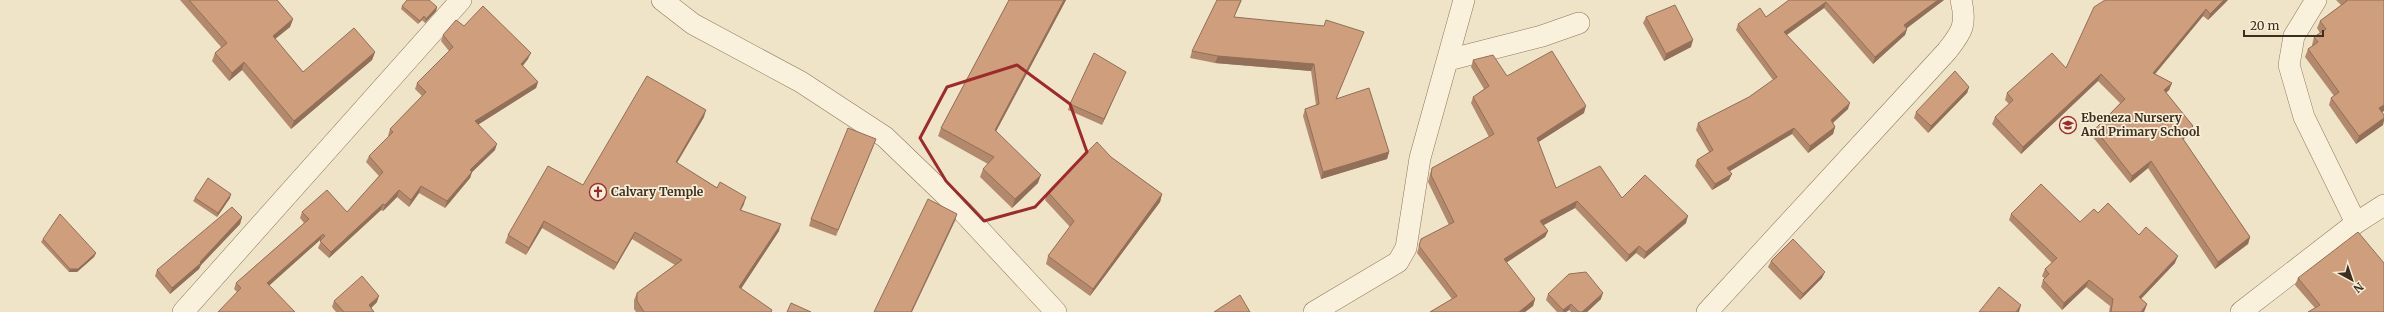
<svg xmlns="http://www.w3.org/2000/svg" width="2384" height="312" font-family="Merriweather,serif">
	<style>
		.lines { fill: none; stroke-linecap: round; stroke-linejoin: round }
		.street-casing { stroke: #8d765c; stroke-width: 22 }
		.street { stroke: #faf1dc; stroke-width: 21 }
		.wall { fill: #b2896c }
		.shaded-wall { fill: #916f58 }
		.building { fill: #cf9f7d; stroke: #916f58 }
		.marked { fill: none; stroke: #9e2a2b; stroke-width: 3; stroke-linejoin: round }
		.labels { text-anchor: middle; stroke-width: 3.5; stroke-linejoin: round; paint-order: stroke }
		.poi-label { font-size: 12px; font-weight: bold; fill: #3d2e20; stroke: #f7eed8; text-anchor: start }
	</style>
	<rect width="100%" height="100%" fill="#f0e4c8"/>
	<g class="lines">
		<g class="street-casing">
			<path id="street" d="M662,0L693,24L801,82L885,137L964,213L1056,312
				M2316,0L2294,36L2289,65L2304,117L2356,223
				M1448,60L1542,36L1579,23
				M183,312L461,0
				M1314,312L1398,262L1406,248L1420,158L1464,0
				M1707,312L1947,51C1962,32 1967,25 1961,0
				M2241,312L2356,223L2384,205"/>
		</g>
		<use href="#street" class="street"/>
	</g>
	<path class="wall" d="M180,0H277L293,19L290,27L275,39L303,72L375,52L372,60L291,129L242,70L229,81L212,61L215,53L221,47Z
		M1009,0H1066L996,131L1038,183L1012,208L980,177L983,169L988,164L938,136L941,128Z
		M1242,0L1234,17L1364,32L1336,99L1389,152L1387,159L1321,179L1303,116L1305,109L1316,105L1311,71L1215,63L1190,58L1192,51Z
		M1789,0H1944L1906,28L1907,29L1905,35L1873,64L1824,8L1787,35L1848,109L1833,123L1835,127L1833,134L1808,153L1792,134L1730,171L1729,180L1712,190L1695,166L1697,160L1709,152L1696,130L1698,123L1749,97L1773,80L1736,30L1738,24L1766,17Z
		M2228,0L2208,20L2203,16L2155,74L2172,83L2169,90L2166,93L2193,126L2191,133L2183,139L2250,237L2248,244L2215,269L2148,168L2130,183L2092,136L2095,129L2120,103L2098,81L2021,154L1992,124L1995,117L2009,104L2005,100L2007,93L2066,68Z
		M2336,0H2384L2382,112L2383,125L2356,144L2329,105L2331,98L2334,96L2305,57L2308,49L2312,46V45L2314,37L2320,33L2317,28L2320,21L2341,5Z
		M402,6L437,7L436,11L425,23L422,20L418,24L401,9Z
		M1646,17L1691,47L1664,61L1643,23Z
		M464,26L528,59L523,66L538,82L536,88L478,124L495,150L472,172L470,178L445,208L419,193L409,207L397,197L383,211L381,210L329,258L318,248L321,241L320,240L270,285L237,292L234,289L236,283L304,223L300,218L302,212H347L379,176L366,162L369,156L389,137L388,136L390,129L422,96L415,89L417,83L449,51L441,41L443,35Z
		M1473,60L1584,113L1538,142L1556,188L1622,198L1686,223L1644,259L1636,253L1626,262L1575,208L1544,225L1548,231L1545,237L1506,263L1535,299L1533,306L1525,312H1430L1452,299L1417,253L1421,239L1449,225L1428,182L1430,174L1432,168L1489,137L1471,103L1473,97L1484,89L1471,67Z
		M1123,78L1102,125L1068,110L1070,104Z
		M1969,87L1967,93L1928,133L1914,118L1916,112Z
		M704,117L677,163L744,204L741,210L779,231L741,288L772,312H636L634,309V300L637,293L675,265L632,239L614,270L542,228L526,255L505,243L508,235L583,185Z
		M874,145L836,236L809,226L811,219Z
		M1111,157L1162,194L1160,202L1090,296L1046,264L1048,256L1070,227L1045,200L1048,192Z
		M195,198H230L217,217L193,201Z
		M2098,213L2139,235L2175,263L2141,299L2147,304L2144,312H2109L2110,306L2086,287L2062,310L2041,287L2043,280L2045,279L2042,276L2045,269L2052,263L2009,220L2011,214L2080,222Z
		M242,217L240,224L201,265L199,269L170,294L155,276L157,270Z
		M43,239L96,253L94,257L77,272H69L41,242Z
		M1771,261L1822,278L1800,300L1768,267Z
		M2384,263L2315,308L2295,285L2298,278Z
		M1548,294L1601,299L1587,312H1571L1569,310L1566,312H1557L1546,300Z
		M334,301L377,302L371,308L374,312H336L332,307Z"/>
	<path class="shaded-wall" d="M1064,0H1066L992,139L995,130Z
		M1938,0H1944L1902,32L1904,25Z
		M2224,0H2228L2208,20L2210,14Z
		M1826,2L1824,8L1782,38L1784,32Z
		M437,7L436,11L425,23L426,19Z
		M2206,9L2203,16L2150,80L2153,73Z
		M424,16L422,20L418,24L420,21Z
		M293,19L290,27L270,43L273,36Z
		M1907,29L1905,35L1873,64L1875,57Z
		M1693,40L1691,47L1664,61L1666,54Z
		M375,52L372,60L291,129L294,121Z
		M531,53L528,59L518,70L521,64Z
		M1218,56L1314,64L1311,71L1215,63Z
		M244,62L242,70L229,81L232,73Z
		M1126,72L1123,78L1102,125L1104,119Z
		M2101,74L2098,81L2021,154L2023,147Z
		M538,82L536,88L473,128L475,121Z
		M2172,83L2169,90L2161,97L2164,90Z
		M1969,87L1967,93L1928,133L1931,126Z
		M1850,103L1848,109L1829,126L1831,120Z
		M2384,105V111L2377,116L2379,108Z
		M1586,106L1584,113L1534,145L1537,138Z
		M706,110L704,117L673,169L676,162Z
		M2384,118V121L2383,125L2356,144L2359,136Z
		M2193,126L2191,133L2179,143L2181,136Z
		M1835,127L1833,134L1808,153L1810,146Z
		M1794,128L1792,134L1725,174L1727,168Z
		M497,144L495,150L468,176L470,170Z
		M1389,152L1387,159L1321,179L1323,172Z
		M2151,161L2148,168L2130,183L2132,176Z
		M472,172L470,178L445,208L447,201Z
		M1732,174L1729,180L1712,190L1715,184Z
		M1041,175L1038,183L1012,208L1015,199Z
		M421,186L419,193L409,207L411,200Z
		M399,190L397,197L383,211L385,205Z
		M231,194L230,198L217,217L218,213Z
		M1162,194L1160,202L1090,296L1093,289Z
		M746,197L744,204L737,217L740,210Z
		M1577,201L1575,208L1538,228L1540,221Z
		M383,204L381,210L329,258L331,252Z
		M957,214L955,221L912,312H911Z
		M1688,216L1686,223L1644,259L1646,252Z
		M242,217L240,224L201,265L199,269L170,294L172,288L200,262Z
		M544,221L542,228L526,255L529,248Z
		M781,224L779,231L737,295L739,287Z
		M1548,231L1545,237L1501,266L1504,259Z
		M635,232L632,239L614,270L617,263Z
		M323,234L320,240L265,289L267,283Z
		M2250,237L2248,244L2215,269L2218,262Z
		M1639,246L1636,253L1626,262L1629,255Z
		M96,253L94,257L77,272H69L70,269Z
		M2178,256L2175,263L2136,304L2139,297Z
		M1825,272L1822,278L1800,300L1803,294Z
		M2089,280L2086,287L2062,310L2064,303Z
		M1603,293L1601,299L1587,312H1582Z
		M379,296L377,302L367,312L369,305Z
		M1535,299L1533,306L1525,312H1519Z
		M1571,304L1569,310L1566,312H1563V310Z
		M2147,304L2144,312H2141Z
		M2021,305L2019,312H2016Z"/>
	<path class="building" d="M189,0H277L293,19L273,36L303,72L354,28L375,52L294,121L244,62L232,73L215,53L227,43Z
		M407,0H429L437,7L426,19L424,16L420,21L402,6Z
		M1009,0H1064L995,130L1041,175L1015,199L983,169L994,157L941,128Z
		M1217,0H1241L1234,17L1324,26L1326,20L1364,32L1336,99L1369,88L1389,152L1323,172L1305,109L1319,104L1314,64L1218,56L1192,51Z
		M1789,0H1938L1904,25L1907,29L1875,57L1826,2L1784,32L1850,103L1831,120L1835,127L1810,146L1794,128L1727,168L1732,174L1715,184L1697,160L1713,150L1698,123L1749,97L1777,77L1738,24L1760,8L1766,17Z
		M2105,0H2224L2210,14L2206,9L2153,73L2172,83L2164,90L2193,126L2181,136L2250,237L2218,262L2151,161L2132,176L2095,129L2125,99L2101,74L2023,147L1995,117L2013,100L2007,93L2052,53L2066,68L2094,7Z
		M2346,0H2384V105L2379,108L2384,115V118L2359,136L2331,98L2339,92L2308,49L2318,42L2314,37L2326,29L2320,21L2347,1Z
		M1675,5L1693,40L1666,54L1646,17Z
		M483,6L531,53L521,64L538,82L475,121L497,144L470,170L472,172L447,201L421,186L411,200L399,190L385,205L383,204L331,252L320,241L325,236L323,234L267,283L295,312H218L241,288L236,283L309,219L302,212L327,190L347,212L383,172L369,156L393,132L390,129L426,92L417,83L453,47L443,35L456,20L464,26Z
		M1552,51L1586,106L1537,138L1556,188L1600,166L1622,198L1645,175L1688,216L1646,252L1639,246L1629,255L1577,201L1540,221L1548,231L1504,259L1535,299L1519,312H1430L1457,296L1419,246L1421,239L1454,222L1431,175L1432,168L1494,134L1473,97L1489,86L1473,60L1493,55L1507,76Z
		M1094,53L1126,72L1104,119L1070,104Z
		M1955,71L1969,87L1931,126L1916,112Z
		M647,76L706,110L676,162L717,188L720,182L746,197L740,210L781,224L739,287L772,310L771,312H644L637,301V293L682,260L635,232L617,263L544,221L529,248L508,235L548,166L583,185Z
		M848,128L876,139L838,230L811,219Z
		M1097,142L1111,157L1162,194L1093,289L1048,256L1074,221L1048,192Z
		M208,178L231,194L218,213L195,198Z
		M2041,184L2080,222L2094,209L2098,213L2108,203L2139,235L2146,227L2178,256L2139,297L2147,304L2141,312H2111L2113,299L2089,280L2064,303L2043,280L2049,274L2045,269L2057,258L2011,214Z
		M928,199L957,214L911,312H874Z
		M232,207L242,217L200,262L201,263L172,288L157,270Z
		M60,214L96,253L78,269H70L43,239Z
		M2358,232L2384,263V312H2308L2320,305L2298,278Z
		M1793,239L1825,272L1803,294L1771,261Z
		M1586,272L1603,293L1582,312H1579L1571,304L1563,310L1548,294L1569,274Z
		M362,276L379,296L369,305L374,312H344L334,301Z
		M1999,287L2021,305L2016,312H1979Z
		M1240,295L1250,312H1214Z
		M791,303L811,312H787Z"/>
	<path class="marked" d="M1017,65L1070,104L1087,152L1035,207L984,221L946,181L920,138L947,87Z"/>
	<defs>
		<g id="school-ring" transform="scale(0.9)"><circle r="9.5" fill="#f7eed8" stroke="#9e2a2b" stroke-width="1.5"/><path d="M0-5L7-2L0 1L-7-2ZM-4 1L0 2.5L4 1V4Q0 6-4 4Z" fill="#9e2a2b"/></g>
		<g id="church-ring" transform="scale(0.9)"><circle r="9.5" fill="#f7eed8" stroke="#9e2a2b" stroke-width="1.5"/><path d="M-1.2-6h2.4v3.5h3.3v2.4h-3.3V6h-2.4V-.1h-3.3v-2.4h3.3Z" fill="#9e2a2b"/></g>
	</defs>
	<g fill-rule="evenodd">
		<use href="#school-ring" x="2068" y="125"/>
		<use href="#church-ring" x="598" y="192"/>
	</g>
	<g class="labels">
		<g class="poi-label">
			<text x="2081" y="122">Ebeneza Nursery<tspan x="2081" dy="14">And Primary School</tspan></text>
			<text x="611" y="196">Calvary Temple</text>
		</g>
	</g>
	<g transform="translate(2352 280) rotate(140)" stroke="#f7eed8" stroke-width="3" paint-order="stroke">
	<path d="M0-3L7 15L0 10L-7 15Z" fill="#3d2e20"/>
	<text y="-6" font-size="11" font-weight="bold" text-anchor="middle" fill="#3d2e20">N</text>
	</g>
	<path d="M2244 30v6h79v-6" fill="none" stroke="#3d2e20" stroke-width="2"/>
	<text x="2250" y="30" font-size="12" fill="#3d2e20" stroke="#f7eed8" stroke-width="3" paint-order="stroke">20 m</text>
</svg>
